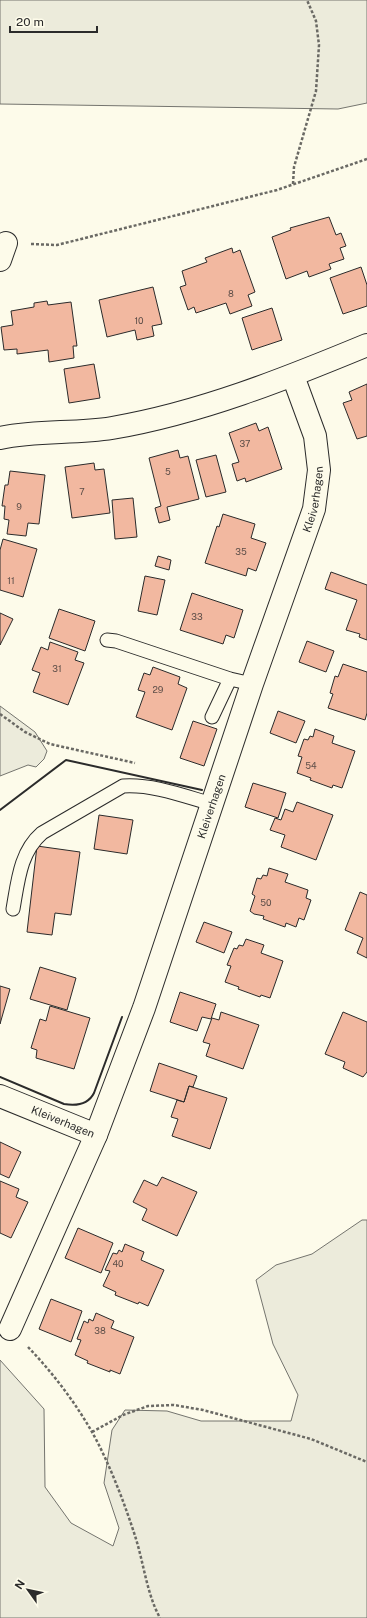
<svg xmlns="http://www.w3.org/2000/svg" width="367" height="1618" font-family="'Public Sans',sans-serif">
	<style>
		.green { fill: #ecebdb; stroke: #74746e }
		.building { fill: #f2b8a0; stroke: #2b2b2b }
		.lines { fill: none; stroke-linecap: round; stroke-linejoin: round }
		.lane-casing { stroke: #2b2b2b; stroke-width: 15 }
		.street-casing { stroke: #2b2b2b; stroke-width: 24 }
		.path { stroke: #6a6964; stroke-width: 2.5; stroke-dasharray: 3 2; stroke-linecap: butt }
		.lane { stroke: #fdfbea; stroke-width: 13 }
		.street { stroke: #fdfbea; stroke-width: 22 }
		.wall { stroke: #2b2b2b; stroke-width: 2 }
		.labels { text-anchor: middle; stroke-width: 3; stroke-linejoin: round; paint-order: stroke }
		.number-label { font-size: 9px; fill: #5d4e48 }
		.street-label { font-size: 11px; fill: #2b2b2b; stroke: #fdfbea }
	</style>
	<rect width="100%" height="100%" fill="#fdfbea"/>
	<path class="green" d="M0,0H367V103L338,109L0,104Z
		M0,706L35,732L47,751L44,759L36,767L28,765L0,776Z
		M362,1220H367V1618H0V1360L44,1409L45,1487L71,1523L113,1546L119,1528L104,1483L112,1430L125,1410L167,1411L201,1421H291L298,1395L273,1344L256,1280L276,1265L312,1254Z"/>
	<path class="building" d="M329,217L336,235L341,233L346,246L340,248L344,259L329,264L331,269L309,277L307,271L286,279L272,237L291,230L290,228Z
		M232,248L233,253L240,250L255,292L248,295L252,306L230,314L226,303L196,313L194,307L188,310L180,287L186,285L182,271L207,262L205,258Z
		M361,267L367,285V306L343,314L330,278Z
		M153,287L162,324L152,326L154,336L137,340L135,330L107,337L99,300Z
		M47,301L48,305L71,302L77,346H73L74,358L49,362L48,350L17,354V349L4,350L1,327L13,325L11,311L34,307V303Z
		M272,308L282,340L252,350L242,318Z
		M94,364L100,398L69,403L64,369Z
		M367,384V436L357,439L343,403L352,400L349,392Z
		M256,423L259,431L268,427L282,469L246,482L245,478L237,481L232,464L239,462L229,433Z
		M178,450L180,458L188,456L199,499L167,507L170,520L159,523L155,508L161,506L149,458Z
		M216,455L226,492L206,497L196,460Z
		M94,463L95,470L104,469L110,513L72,518L65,467Z
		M10,471L45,475L39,524L28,523L26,536L7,534L9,520L4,519L5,506H2L5,485H8Z
		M133,498L137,537L115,539L112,500Z
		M223,514L255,524L251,538L266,543L256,571L248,568L246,576L205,563L217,526L219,527Z
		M3,539L37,549L23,597L0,590V550Z
		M158,556L171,560L169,570L155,566Z
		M331,572L367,585V640L359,637L360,634L346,630L357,600L325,589Z
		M145,576L165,580L157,615L138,611Z
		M192,593L243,610L234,638L226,635L223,644L180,630Z
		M59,609L95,621L85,651L49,638Z
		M0,613L13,619L0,645Z
		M307,641L334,651L326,672L299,662Z
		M50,642L78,652L75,660L84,663L68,705L33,692L40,673L32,670L41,647L48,650Z
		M343,664L367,672V713L365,720L328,708L333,694L330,693L335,676L338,677Z
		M153,667L180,677L178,684L187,688L172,730L136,717L145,692L138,690L144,673L150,675Z
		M278,711L305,721L296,743L270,733Z
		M193,721L217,729L204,766L180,758Z
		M315,729L334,736L332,743L355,751L342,788L333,785L332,788L310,780L311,778L297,773L302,757L298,756L304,739L308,740L310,736L313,737Z
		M253,783L286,793L278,818L245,807Z
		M297,802L333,815L316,860L281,847L285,835L270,830L275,818L281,820L285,809L293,812Z
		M99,815L133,820L127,854L94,849Z
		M37,846L80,852L71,915L55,913L52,935L27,932Z
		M269,868L288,874L285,882L308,890L306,898L311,900L304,920L299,918L296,927L286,923L285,927L263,919L264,916L254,914L250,911L255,896L252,894L257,878L261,879L263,875L267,876Z
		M360,892L367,895V958L357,953L363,938L345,930Z
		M204,922L232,932L224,953L196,942Z
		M246,939L264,945L261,953L283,961L270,998L261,995L260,997L238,989L239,987L225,982L231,966L227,965L234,948L237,949L239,945L243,946Z
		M40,967L76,978L67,1010L30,999Z
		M0,986L10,989L0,1024Z
		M180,992L216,1004L211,1019L202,1017L197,1031L170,1022Z
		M50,1006L90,1018L74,1069L36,1058L37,1050L31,1048L40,1019L46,1021Z
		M221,1012L259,1025L243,1069L206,1056L210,1044L203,1042L212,1018L219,1020Z
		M343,1012L367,1022V1072L363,1077L343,1068L345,1062L325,1054Z
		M159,1063L197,1076L193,1087L189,1086L184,1102L150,1091Z
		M189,1086L227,1098L210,1149L172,1136L178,1119L171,1117L177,1100L184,1102Z
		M0,1142L21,1152L9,1178L0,1174Z
		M162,1177L197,1192L177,1236L142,1220L147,1209L133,1202L144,1180L157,1186Z
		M0,1181L19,1189L16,1197L28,1202L11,1238L0,1233Z
		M78,1228L113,1243L101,1273L65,1258Z
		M125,1244L144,1252L141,1260L164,1270L148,1306L139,1302L138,1304L115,1295L116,1292L103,1286L110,1271L105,1270L113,1253L117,1254L119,1250L122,1252Z
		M51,1299L82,1311L71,1342L39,1329Z
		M96,1313L114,1321L111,1328L134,1337L120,1374L110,1370V1372L87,1363L88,1361L75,1355L81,1340L77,1339L84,1321L88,1323L89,1319L93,1321Z"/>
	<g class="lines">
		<g class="lane-casing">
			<path id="lane" d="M107,640L116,641L230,679L252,684
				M212,717L230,679
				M13,909C18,881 20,852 42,833L123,786C153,784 184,796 212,804"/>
		</g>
		<g class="street-casing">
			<g id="street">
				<path d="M0,260L6,243"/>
				<path d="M0,438C36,430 75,434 112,428C200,413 285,379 367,345"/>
				<path id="s1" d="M0,1096L96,1135L144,1008L252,684L314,509L319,470L315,436L293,376"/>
				<path d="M10,1329L96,1135"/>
			</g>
		</g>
		<path class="path" d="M293,184L294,167L316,91L319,45L316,21L307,0
			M31,244L57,245L277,190L367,159
			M0,714L25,732L50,744L135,763
			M28,1347C52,1372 75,1402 92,1432C109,1462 126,1507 136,1539C144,1565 147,1594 160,1618
			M92,1432L123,1415L148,1406L174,1405L203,1410L311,1439L367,1462"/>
		<use href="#lane" class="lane"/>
		<use href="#street" class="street"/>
		<path class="wall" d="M0,810L66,760L202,790
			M0,1077L64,1104C76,1106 88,1105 94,1093L122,1017"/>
	</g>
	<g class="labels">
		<g class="number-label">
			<text x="231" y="297">8</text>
			<text x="139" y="324">10</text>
			<text x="245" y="447">37</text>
			<text x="168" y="475">5</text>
			<text x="82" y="495">7</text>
			<text x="19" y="510">9</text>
			<text x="241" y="555">35</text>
			<text x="11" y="584">11</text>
			<text x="197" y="620">33</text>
			<text x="57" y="672">31</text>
			<text x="158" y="693">29</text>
			<text x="311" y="769">54</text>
			<text x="266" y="906">50</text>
			<text x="118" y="1267">40</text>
			<text x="100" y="1334">38</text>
		</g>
		<g class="street-label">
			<text dy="4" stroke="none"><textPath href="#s1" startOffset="776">Kleiverhagen</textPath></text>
			<text dy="4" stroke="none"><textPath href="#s1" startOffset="452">Kleiverhagen</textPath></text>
			<text dy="4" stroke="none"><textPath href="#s1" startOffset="68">Kleiverhagen</textPath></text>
		</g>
	</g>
	<g transform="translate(28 1590) rotate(303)" stroke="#fdfbea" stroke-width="3" paint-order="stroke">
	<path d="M0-3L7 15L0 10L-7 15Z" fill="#2b2b2b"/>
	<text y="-6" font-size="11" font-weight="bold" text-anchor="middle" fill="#2b2b2b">N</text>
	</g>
	<path d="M10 26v6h87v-6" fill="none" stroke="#2b2b2b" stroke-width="2"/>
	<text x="16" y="26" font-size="12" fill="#2b2b2b" stroke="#fdfbea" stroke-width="3" paint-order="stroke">20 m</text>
</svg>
